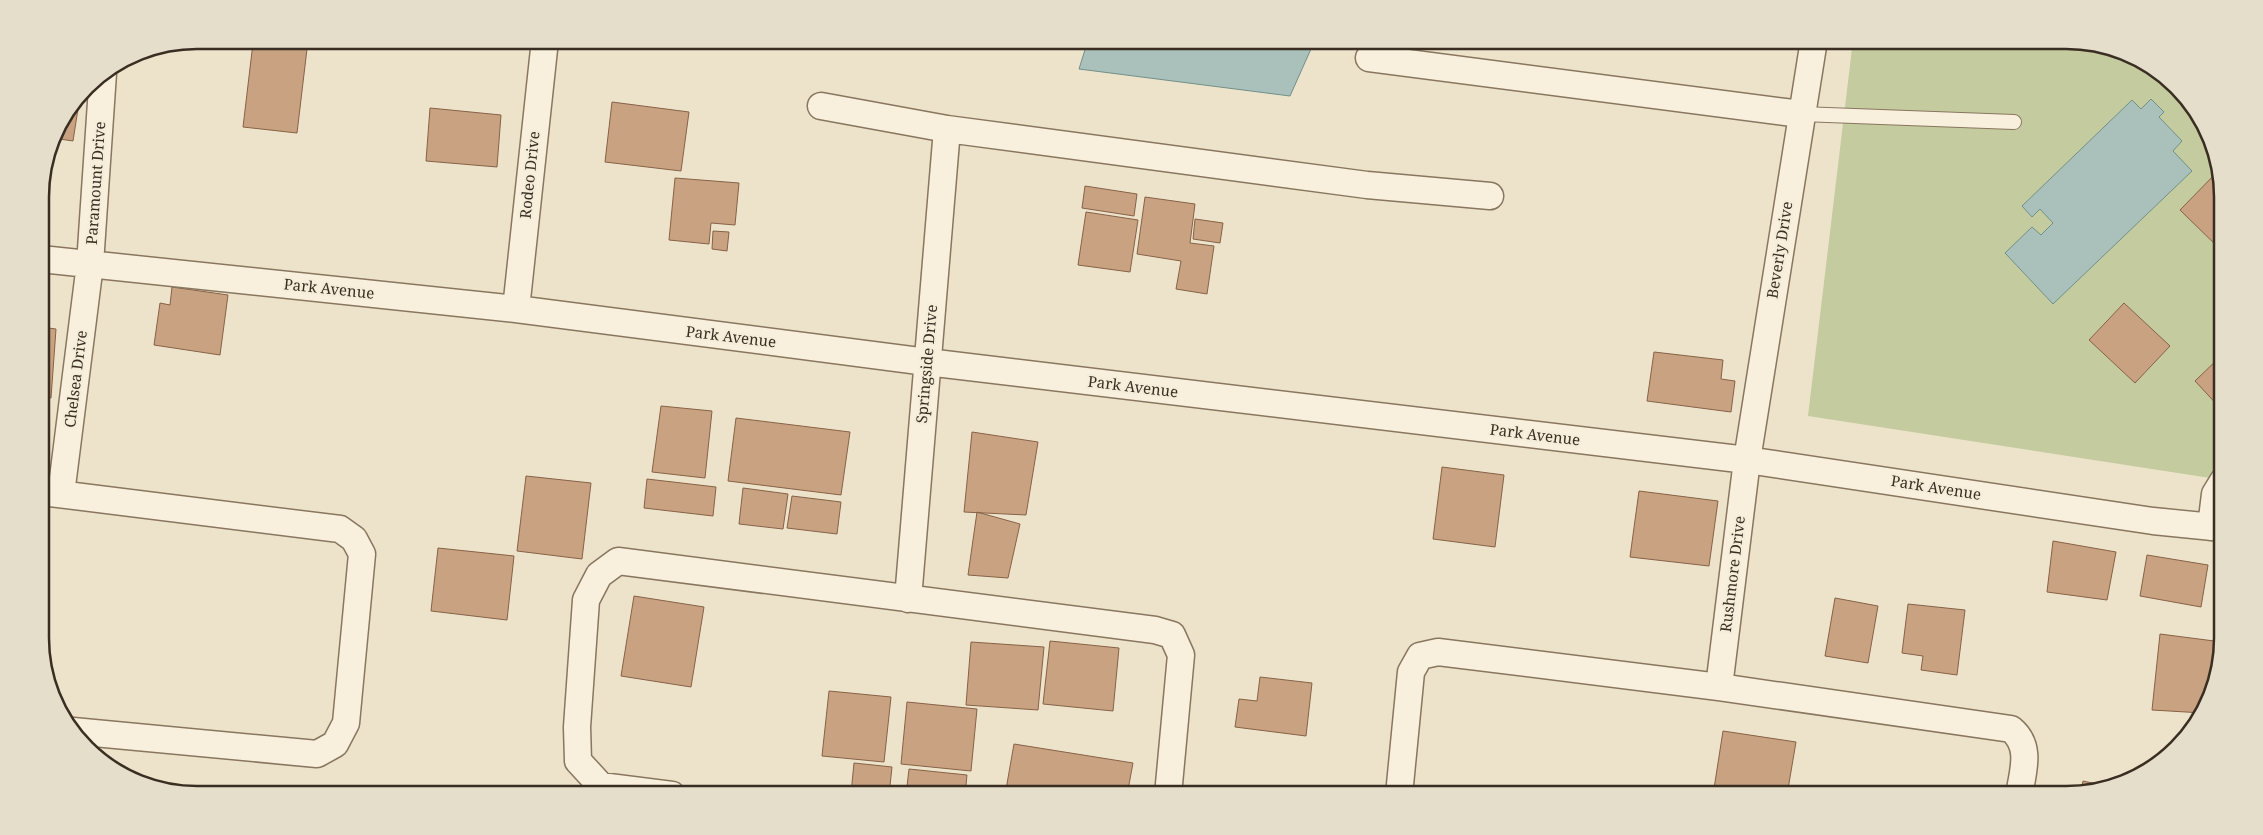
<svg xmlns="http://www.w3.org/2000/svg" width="2263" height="835" font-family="'Noto Serif',serif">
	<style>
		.green { fill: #c4cb9e }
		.water { fill: #aac1bb; stroke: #719089 }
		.building { fill: #c9a282; stroke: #866246 }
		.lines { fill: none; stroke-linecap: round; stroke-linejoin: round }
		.service-casing { stroke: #88765f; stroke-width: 16 }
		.minor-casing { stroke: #88765f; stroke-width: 29 }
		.service { stroke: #f8f0dd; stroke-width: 14 }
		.minor { stroke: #f8f0dd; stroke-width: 26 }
		.labels { text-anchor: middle; stroke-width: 4.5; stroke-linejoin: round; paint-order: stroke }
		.street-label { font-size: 15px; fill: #3a2e22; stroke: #f4edd9 }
		.rim { fill: none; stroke: #3a2e22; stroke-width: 2.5 }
	</style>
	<rect width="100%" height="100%" fill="#ede3ca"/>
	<path class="green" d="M1853,40H2067L2117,48L2184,93L2211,136L2222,176L2223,480L1808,416Z"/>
	<path class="water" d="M1088,40H1315L1290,96L1079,69Z
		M2151,99L2164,112L2159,117L2182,141L2173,151L2192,171L2053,304L2005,253L2032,227L2041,235L2053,223L2040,209L2032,217L2022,206L2132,100L2141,109Z"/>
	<path class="building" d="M253,43L307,49L297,133L243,127Z
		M80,96L73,141L53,138L56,127Z
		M612,102L689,112L681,171L605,162Z
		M430,108L501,115L497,167L426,161Z
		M2220,169L2222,176V251L2180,210Z
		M675,178L739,183L735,225L711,223L709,244L669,240Z
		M1085,186L1137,194L1134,216L1082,208Z
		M1145,197L1195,204L1190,243L1214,246L1207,294L1176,289L1181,261L1137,254Z
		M1086,212L1138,220L1130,272L1078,265Z
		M1195,219L1223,223L1220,243L1193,239Z
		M713,231L729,232L727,251L712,249Z
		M172,287L228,295L220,355L154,345L160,303L170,305Z
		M2124,303L2170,346L2135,383L2089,340Z
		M41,327L56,329L51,398L41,397Z
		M2222,331V348L2214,339Z
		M1654,352L1723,360L1721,379L1735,381L1731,412L1647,401Z
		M2222,355V410L2195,381Z
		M661,406L712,411L705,478L652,472Z
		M736,418L850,432L841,495L728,481Z
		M972,432L1038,442L1026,515L964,512Z
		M1442,467L1504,475L1495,547L1433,539Z
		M526,476L591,483L582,559L517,551Z
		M647,479L716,487L713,516L644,508Z
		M743,488L788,494L783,529L739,524Z
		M1639,491L1718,501L1709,566L1630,557Z
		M792,496L841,502L837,534L787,528Z
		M977,512L1020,524L1008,578L968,575Z
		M2053,541L2116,552L2107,600L2047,592Z
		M438,548L514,556L507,620L431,611Z
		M2147,555L2208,565L2201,607L2140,596Z
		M634,596L704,607L691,687L621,676Z
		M1835,598L1878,606L1868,663L1825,656Z
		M1908,604L1965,610L1957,675L1921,670L1923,656L1902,653Z
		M2160,634L2222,642L2215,689L2203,713L2152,710Z
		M1050,641L1119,648L1113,711L1043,704Z
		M971,642L1044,647L1038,710L966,705Z
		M1260,677L1312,683L1306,736L1235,727L1239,699L1257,701Z
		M829,691L891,697L884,762L822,756Z
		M907,702L977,709L971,771L901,764Z
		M1723,731L1796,742L1787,795H1713Z
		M1014,744L1133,763L1127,795H1005Z
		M854,763L892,767L889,795L851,793Z
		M909,769L967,775L965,795H906Z
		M2083,781L2111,787L2080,794Z"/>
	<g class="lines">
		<g class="service-casing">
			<path id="service" d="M1801,114L2014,122"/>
		</g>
		<g class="minor-casing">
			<path id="minor" d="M1369,58L1801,114
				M821,106L947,129L1367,185L1490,196
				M41,259L516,309L927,362L1747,460L2153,521L2223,528
				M516,309L545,40
				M42,492L340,529L354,539L362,554L346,723L335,744L317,754L73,731
				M61,494L90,264L103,73
				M2211,527L2215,494L2223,481
				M908,599L947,129
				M1719,687L1747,460L1814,40
				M672,795L601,786L578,761L577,727L586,600L599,575L618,561L1155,630L1172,635L1181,655L1168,795
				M1399,795L1411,672L1420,656L1438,652L1719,687L2011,729C2032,746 2023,771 2019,795"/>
		</g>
		<use href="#service" class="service"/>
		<use href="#minor" class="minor"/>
	</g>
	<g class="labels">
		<g class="street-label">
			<text transform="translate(530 175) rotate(-84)" y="5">Rodeo Drive</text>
			<text transform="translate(96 183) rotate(-86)" y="5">Paramount Drive</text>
			<text transform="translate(1780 250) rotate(-81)" y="5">Beverly Drive</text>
			<text transform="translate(329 289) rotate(6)" y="5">Park Avenue</text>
			<text transform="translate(731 337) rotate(7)" y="5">Park Avenue</text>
			<text transform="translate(927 364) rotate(-85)" y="5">Springside Drive</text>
			<text transform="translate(76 379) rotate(-83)" y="5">Chelsea Drive</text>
			<text transform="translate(1133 387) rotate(7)" y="5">Park Avenue</text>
			<text transform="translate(1535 435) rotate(7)" y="5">Park Avenue</text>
			<text transform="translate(1936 488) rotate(9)" y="5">Park Avenue</text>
			<text transform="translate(1733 574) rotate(-83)" y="5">Rushmore Drive</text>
		</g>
	</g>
	<path d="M0 0H2263V835H0ZM197 49H2066A148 148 0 0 1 2214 197V638A148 148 0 0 1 2066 786H197A148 148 0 0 1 49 638V197A148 148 0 0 1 197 49Z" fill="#e5deca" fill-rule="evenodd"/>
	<path class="rim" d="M197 49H2066A148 148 0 0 1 2214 197V638A148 148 0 0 1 2066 786H197A148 148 0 0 1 49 638V197A148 148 0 0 1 197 49Z"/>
</svg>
